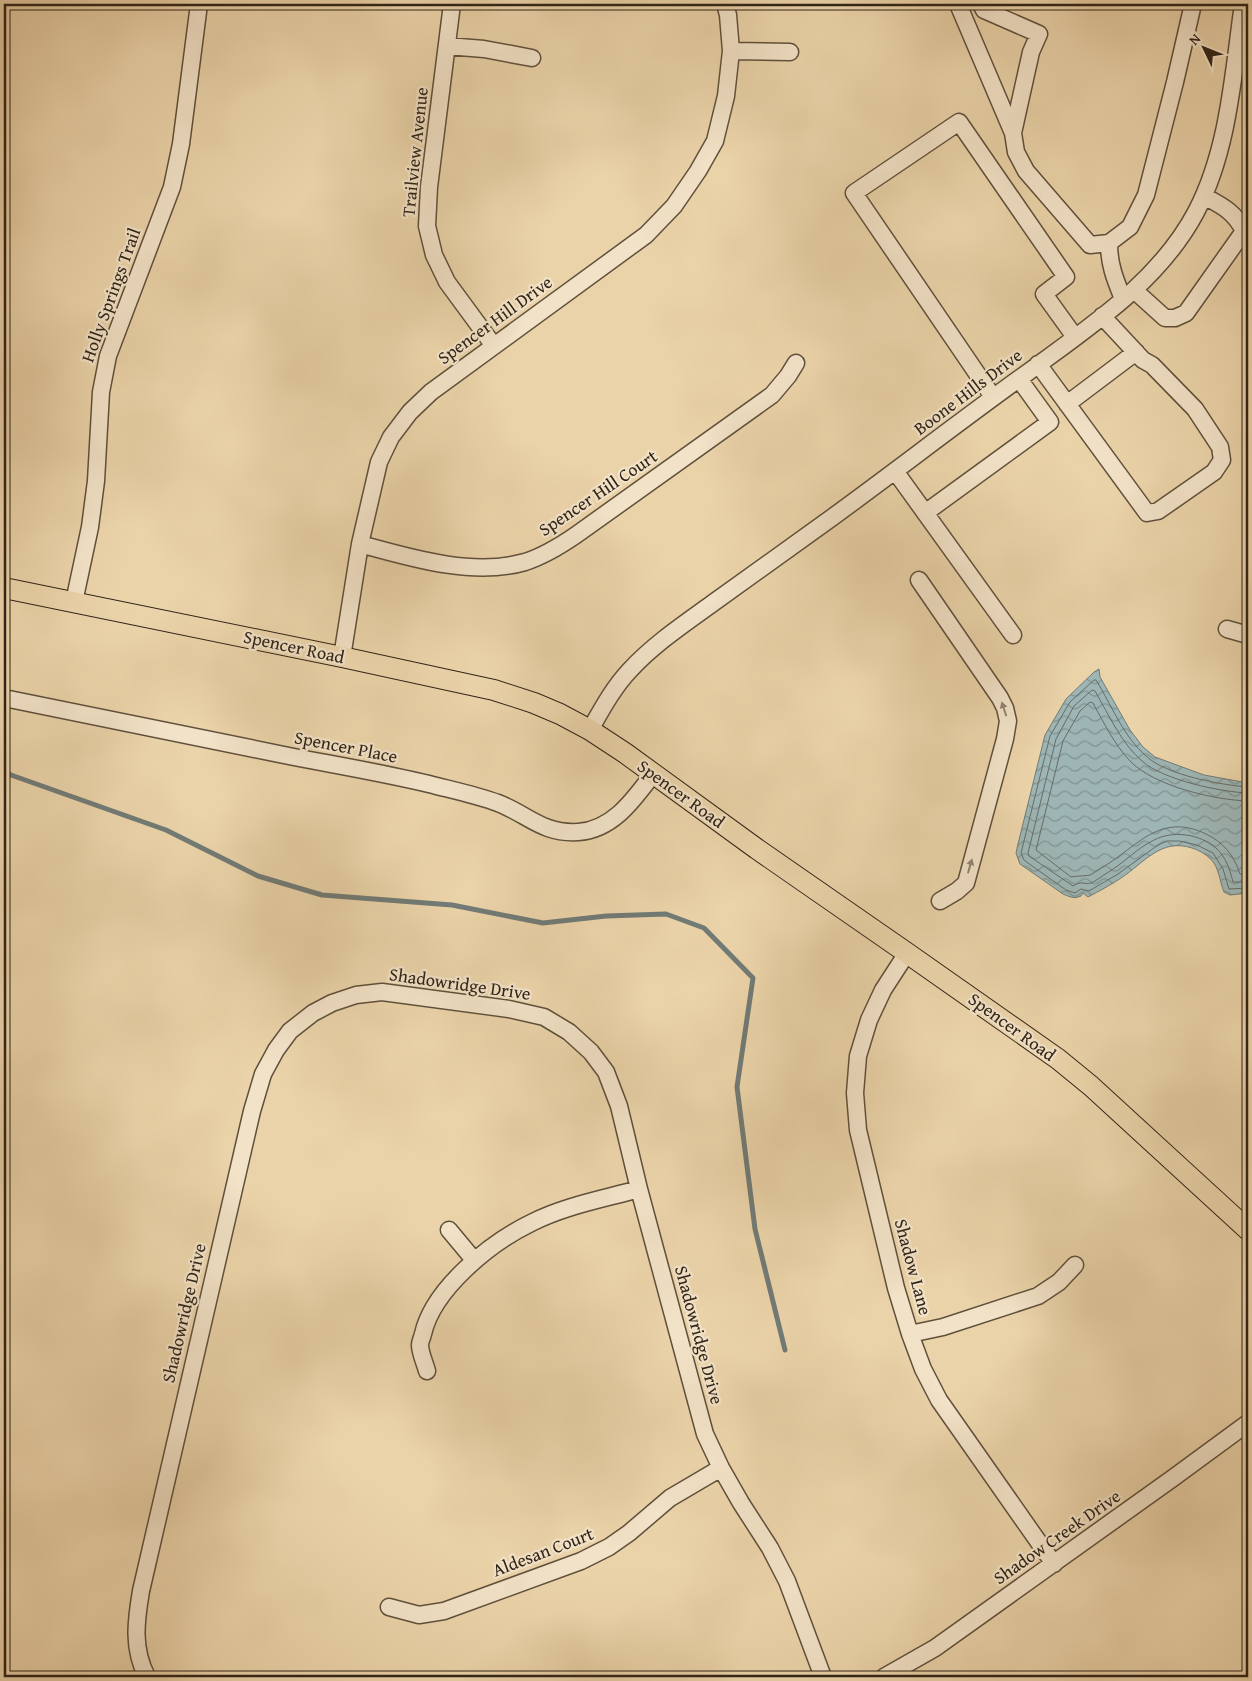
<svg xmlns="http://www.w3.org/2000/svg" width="1252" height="1681" font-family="'Gentium Book Plus',serif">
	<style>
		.water { fill: url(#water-waves); stroke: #717b76 }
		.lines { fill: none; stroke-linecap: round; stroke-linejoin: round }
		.shore { stroke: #666c66; stroke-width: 1 }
		.stream { stroke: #717b76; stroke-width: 5 }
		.minor-casing { stroke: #5f503c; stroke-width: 19 }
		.major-casing { stroke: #302418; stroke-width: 22 }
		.minor { stroke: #f2e2c7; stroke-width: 16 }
		.major { stroke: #ebd3a9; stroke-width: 20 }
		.oneway { fill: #918370 }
		.labels { text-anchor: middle; stroke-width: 4.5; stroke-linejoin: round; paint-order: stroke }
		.street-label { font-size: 18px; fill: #302418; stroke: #f2e2c7 }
	</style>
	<defs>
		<pattern id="water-waves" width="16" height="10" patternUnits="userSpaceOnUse" patternTransform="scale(1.25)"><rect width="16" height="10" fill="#9db5b4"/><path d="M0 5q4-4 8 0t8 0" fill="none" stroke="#809391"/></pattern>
	</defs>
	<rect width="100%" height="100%" fill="#ebd3a9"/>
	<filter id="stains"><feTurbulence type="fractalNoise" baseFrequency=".004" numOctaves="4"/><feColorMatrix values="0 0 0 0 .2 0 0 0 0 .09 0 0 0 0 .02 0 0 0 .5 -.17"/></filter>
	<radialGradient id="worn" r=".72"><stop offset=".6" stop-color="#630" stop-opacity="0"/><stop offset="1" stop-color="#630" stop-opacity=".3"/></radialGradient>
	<path class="water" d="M1099,669L1100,677L1130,730L1143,747L1155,757L1204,775L1248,783V893L1230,895L1224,892C1220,883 1220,873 1214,863C1209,856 1201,851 1192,848C1161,838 1145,862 1121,878C1111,885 1099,891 1088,897L1083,893L1081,896C1074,899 1070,897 1063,894L1020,864L1016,853L1018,844L1045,735L1066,699L1094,672Z"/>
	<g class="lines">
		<path class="shore" d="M1248,787C1221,785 1166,775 1146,756C1125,738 1113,709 1099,685L1096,680H1094L1070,702L1050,736L1021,853L1024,860L1028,863L1066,890L1075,893L1081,889L1089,891L1094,888L1118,874L1158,845L1167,841H1179L1197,845L1213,853L1223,869L1229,889L1248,888
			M1248,793C1221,792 1163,780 1142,761C1121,743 1109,715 1095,691L1092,690L1074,706L1056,739L1028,853L1029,856L1073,886C1082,880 1084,885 1091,883C1096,881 1102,876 1107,873C1124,863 1137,848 1154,840C1173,830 1200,834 1216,848C1226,857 1230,870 1233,882H1248
			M1248,801C1214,800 1154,786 1130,761C1114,744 1104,723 1093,703L1090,702L1080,711L1063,741L1036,850L1071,877C1076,876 1086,876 1090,875C1094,873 1099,869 1103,867C1138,846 1160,812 1206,834C1223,842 1234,855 1240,874H1248"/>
		<path class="stream" d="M4,771L11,775L166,830L258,876L322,895L452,905L543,923L606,916L666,914L704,928L753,978L737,1087L755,1229L785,1350"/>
		<g class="minor-casing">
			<path id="minor" d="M452,4L429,187L427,226L434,255L447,282L494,346
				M958,4L1013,133L1031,52L1039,34L984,10L981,4
				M447,46L484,49L532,58
				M731,51L790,52
				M1013,133L1016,152L1026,171L1090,245L1109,243L1130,227L1146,195L1175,82L1193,4
				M1109,243C1109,265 1115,279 1123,299
				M1134,290L1165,318H1175L1186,313L1244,231C1234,211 1222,206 1204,196
				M1038,364L1147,513L1158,511L1214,472L1222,460L1220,447L1195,409L1152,365L1143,360L1102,316
				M993,397L854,193L959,122L1066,277L1044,294L1075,337
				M1067,404L1136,352
				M895,471L1013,635
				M925,513L1050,422L1019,379
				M360,544C411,558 473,577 525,562C544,556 560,546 576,535L772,395L788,376L796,363
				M919,580L1000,698L1005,708L1008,721L1005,739L966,883L957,891L940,901
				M74,602L90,527L96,481L101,392L108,356L172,187L181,144L199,4
				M1227,629L1248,635
				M342,657L360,544L379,462L391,437L410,412L431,392L646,235L674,206L698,171L715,141L726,96L731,51L728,15L725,4
				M4,698C99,717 194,736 289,756C335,765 383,773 429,784C452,790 476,795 498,803C529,815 542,834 578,832C613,830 634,799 653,774
				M590,730C602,709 613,688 630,670C654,644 684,624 713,603C752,575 791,547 830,519C896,471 960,421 1027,373C1089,327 1159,282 1196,212C1229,149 1233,74 1243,4
				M907,953L883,990L869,1020L858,1056L855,1093L858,1130L896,1288L910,1334L923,1369L939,1400L1054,1564
				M449,1230L474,1260
				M910,1334L943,1327L1038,1296L1059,1282L1075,1265
				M427,1371C425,1363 420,1353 420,1345C420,1342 422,1338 423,1334C433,1289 490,1243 531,1223C564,1206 603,1199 639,1189
				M389,1607L419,1615L444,1611L581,1561L609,1547L629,1533L670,1498L721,1468
				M147,1677C132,1648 136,1621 141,1591L252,1111L263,1074L276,1050L290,1031L313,1013L332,1003L356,995L382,992L509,1009L544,1017L569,1032L591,1052L606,1072L619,1106L639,1189L705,1434L721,1468L741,1503L770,1548L787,1581L823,1677
				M884,1677L935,1648L1173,1478L1248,1423"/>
		</g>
		<g class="major-casing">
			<path id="major" d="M4,588L342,657L494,690L534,703L560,714L590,730L625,753L757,849L907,953L1058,1059L1091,1086L1248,1230"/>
		</g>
		<use href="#minor" class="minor"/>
		<use href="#major" class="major"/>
	</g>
	<defs><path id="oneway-solid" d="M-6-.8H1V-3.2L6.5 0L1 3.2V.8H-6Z" transform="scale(1.25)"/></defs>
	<g class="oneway">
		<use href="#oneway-solid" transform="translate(1004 709) rotate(-108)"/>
		<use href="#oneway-solid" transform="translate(970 866) rotate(-74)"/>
	</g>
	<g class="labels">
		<g class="street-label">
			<text transform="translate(415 152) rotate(-84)" y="6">Trailview Avenue</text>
			<text transform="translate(111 295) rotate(-70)" y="6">Holly Springs Trail</text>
			<text transform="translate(495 320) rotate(-36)" y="6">Spencer Hill Drive</text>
			<text transform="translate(968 392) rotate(-37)" y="6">Boone Hills Drive</text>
			<text transform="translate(598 493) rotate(-34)" y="6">Spencer Hill Court</text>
			<text transform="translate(294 647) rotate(12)" y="6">Spencer Road</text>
			<text transform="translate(346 747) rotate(11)" y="6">Spencer Place</text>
			<text transform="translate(681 794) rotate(36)" y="6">Spencer Road</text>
			<text transform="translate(460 984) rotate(8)" y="6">Shadowridge Drive</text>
			<text transform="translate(1012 1027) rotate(36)" y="6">Spencer Road</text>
			<text transform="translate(913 1267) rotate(75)" y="6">Shadow Lane</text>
			<text transform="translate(184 1313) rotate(-77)" y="6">Shadowridge Drive</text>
			<text transform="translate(699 1335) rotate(75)" y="6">Shadowridge Drive</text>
			<text transform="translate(1057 1537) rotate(-35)" y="6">Shadow Creek Drive</text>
			<text transform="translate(543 1552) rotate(-21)" y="6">Aldesan Court</text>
		</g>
	</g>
	<rect width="1252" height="1681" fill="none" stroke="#ebd3a9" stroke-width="20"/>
	<rect x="5" y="5" width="1242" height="1671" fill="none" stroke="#302418" stroke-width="2.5"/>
	<rect x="10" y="10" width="1232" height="1661" fill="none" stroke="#302418"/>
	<g transform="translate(1204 48) rotate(313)" stroke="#f2e2c7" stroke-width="4" paint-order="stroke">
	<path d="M0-4L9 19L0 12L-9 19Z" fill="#302418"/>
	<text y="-8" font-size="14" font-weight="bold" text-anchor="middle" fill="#302418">N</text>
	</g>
	<rect width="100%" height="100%" filter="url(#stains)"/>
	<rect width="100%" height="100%" fill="url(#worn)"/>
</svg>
